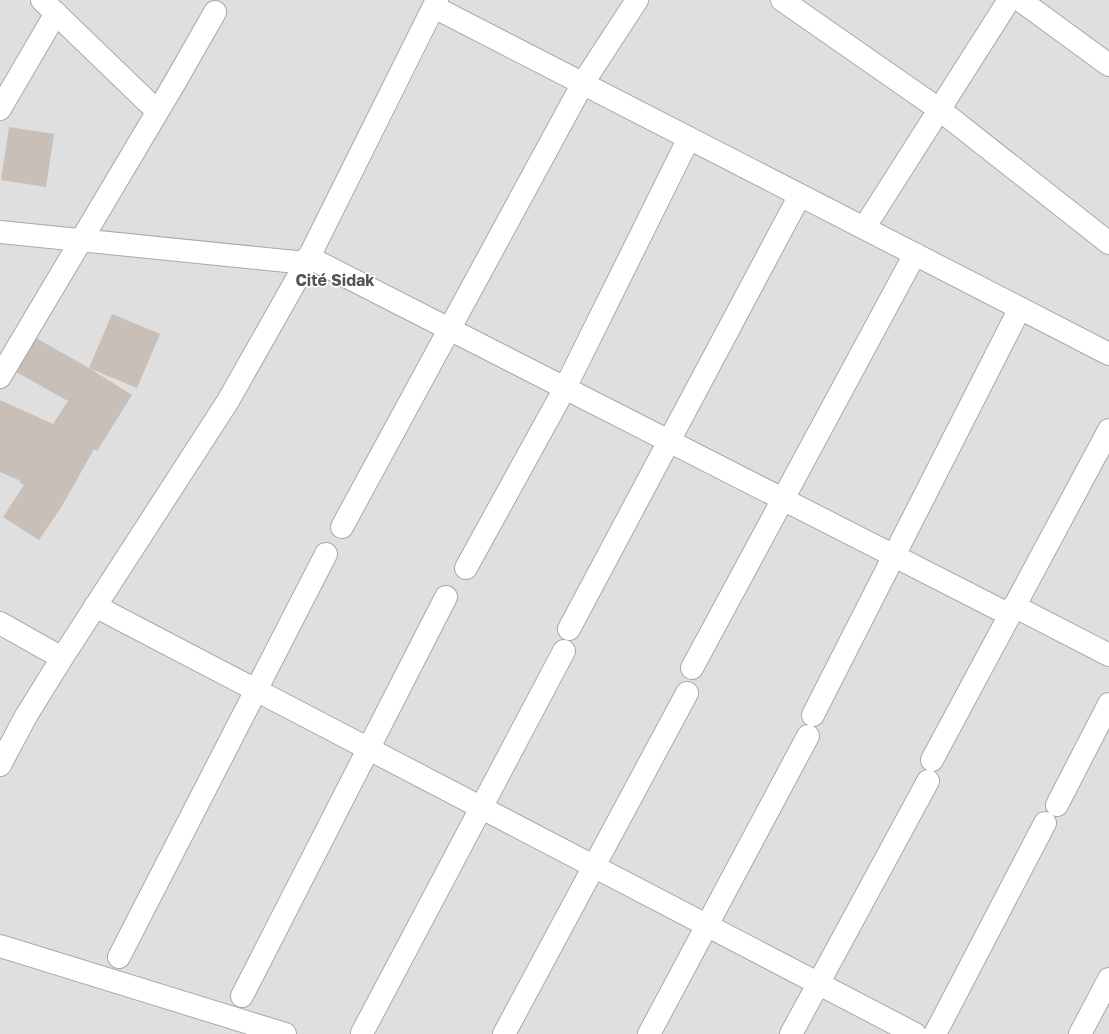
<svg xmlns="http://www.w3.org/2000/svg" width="1109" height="1034" font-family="'Golos Text',sans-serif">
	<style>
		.residential { fill: #e0dfdf }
		.building { fill: #c7bfb8 }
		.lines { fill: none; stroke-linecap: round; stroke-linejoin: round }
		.minor-casing { stroke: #a9a9a9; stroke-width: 24 }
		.minor { stroke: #fff; stroke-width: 22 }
		.labels { text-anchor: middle; stroke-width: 3; stroke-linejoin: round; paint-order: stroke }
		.quarter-label { font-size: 16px; font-weight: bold; fill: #555; stroke: #fff }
	</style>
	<rect width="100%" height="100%" fill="#f2efe9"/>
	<path class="residential" d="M0,0H1109V1034H0Z"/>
	<path class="building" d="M9,127L54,134L46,187L1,180Z
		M112,314L160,334L137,388L89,368Z
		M36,338L89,368L132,395L97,451L94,449L62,506L39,540L3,517L24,485L20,483L21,481L0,472V400L53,424L68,401L16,372Z"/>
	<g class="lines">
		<g class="minor-casing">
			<path id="minor" d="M42,0L157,111
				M782,0L940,110L1109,243
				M1020,0L1109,65
				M434,7L1109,354
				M0,109L56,13
				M864,228L1009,0
				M0,232L306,263
				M308,257L1010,615
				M0,377L174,84L215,12
				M342,527L583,83L637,0
				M466,568L565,388L689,138
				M95,606L915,1034
				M1014,606L1109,655
				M0,623L62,658
				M569,629L800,195
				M692,668L915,254
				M813,715L1020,308
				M932,760L1109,430
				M0,765L26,716L62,658L228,401L306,263L437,0
				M1057,805L1109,704
				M0,946L285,1034
				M119,957L326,554
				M242,996L446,597
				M362,1033L564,651
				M504,1034L687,693
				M649,1034L808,736
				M791,1034L928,781
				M935,1034L1045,823
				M1080,1034L1109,979"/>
		</g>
		<use href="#minor" class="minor"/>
	</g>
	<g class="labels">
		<g class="quarter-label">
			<text x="335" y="286">Cité Sidak</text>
		</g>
	</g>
</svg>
